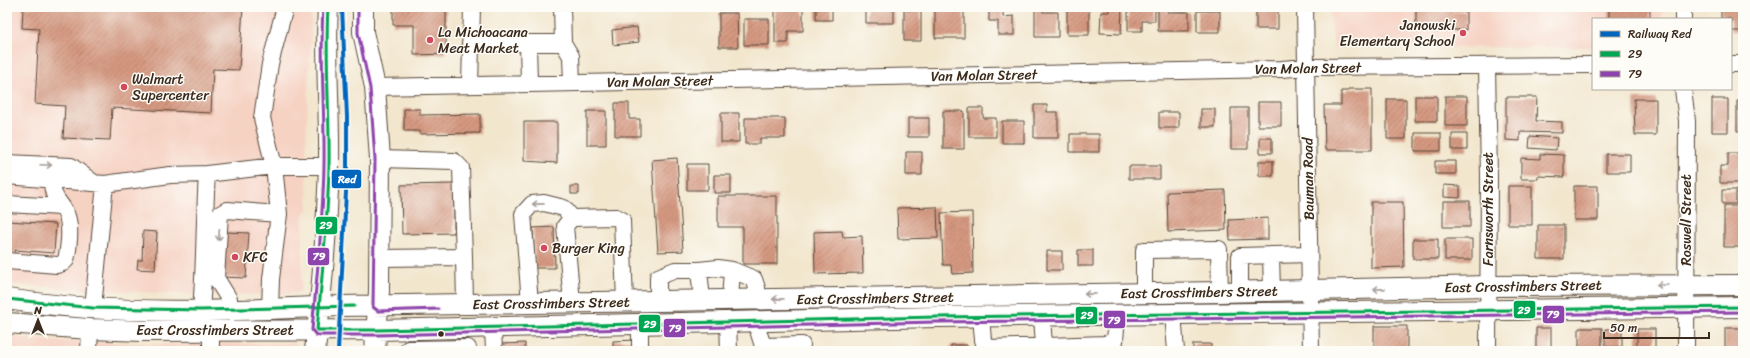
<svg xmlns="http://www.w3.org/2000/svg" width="1750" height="358" font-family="Sriracha,sans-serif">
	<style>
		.built { fill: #f6d2c3 }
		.building { fill: url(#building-hatch) }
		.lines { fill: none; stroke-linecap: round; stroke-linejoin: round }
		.minor-casing { stroke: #564638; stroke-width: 18 }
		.major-casing { stroke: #564638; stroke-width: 22 }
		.minor { stroke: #fff; stroke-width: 16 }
		.major { stroke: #fff; stroke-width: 20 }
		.bus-1-casing { stroke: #fdfcf7; stroke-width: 6 }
		.bus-2-casing { stroke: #fdfcf7; stroke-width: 6 }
		.bus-1 { stroke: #00a651; stroke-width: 3 }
		.bus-2 { stroke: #8e44ad; stroke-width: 3 }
		.rail-1-casing { stroke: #fdfcf7; stroke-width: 7 }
		.rail-1 { stroke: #0065bd; stroke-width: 4 }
		.oneway { stroke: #a79f9a }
		.poi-dot { fill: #d1495b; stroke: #fdfcf7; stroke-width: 1.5 }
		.bus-dot { fill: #3b2a1e; stroke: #fdfcf7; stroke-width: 1.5 }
		.labels { text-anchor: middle; stroke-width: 3; stroke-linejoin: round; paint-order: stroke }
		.poi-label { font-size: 14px; fill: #3b2a1e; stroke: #fdfcf7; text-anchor: start }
		.street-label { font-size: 14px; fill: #3b2a1e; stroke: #fdfcf7 }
		.line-badge { stroke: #fdfcf7; stroke-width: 1.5 }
		.badge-label { font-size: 11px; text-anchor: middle; font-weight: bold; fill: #fff }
	</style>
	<defs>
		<pattern id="building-hatch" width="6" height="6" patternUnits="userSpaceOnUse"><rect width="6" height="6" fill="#d69981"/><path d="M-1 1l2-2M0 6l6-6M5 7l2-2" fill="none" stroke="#af7d69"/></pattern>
	</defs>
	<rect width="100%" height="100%" fill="#fdfcf7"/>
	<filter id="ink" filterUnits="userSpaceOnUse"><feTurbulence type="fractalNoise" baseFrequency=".025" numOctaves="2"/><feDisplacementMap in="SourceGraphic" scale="8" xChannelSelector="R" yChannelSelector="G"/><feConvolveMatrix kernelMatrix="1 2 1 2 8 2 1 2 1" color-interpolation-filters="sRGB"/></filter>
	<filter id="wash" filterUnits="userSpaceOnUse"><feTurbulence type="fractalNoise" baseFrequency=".012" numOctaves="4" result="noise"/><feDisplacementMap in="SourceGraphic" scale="16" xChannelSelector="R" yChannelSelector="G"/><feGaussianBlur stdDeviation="0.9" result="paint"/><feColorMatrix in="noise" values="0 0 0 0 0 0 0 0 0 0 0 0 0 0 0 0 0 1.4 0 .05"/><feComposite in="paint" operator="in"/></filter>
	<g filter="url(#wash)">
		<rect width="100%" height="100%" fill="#f2e6cd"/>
		<path class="built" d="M7,7H312L306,140L308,210L304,213L301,287L300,292L288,294L208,295L74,289L18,285L7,283Z
			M1330,7H1662V19H1593V47L1334,48Z
			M7,336L55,341L148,344L295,343L302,351H7Z"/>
		<g id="blocks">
			<path class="building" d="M23,7H243L239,70L213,69L211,113L112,108L110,140L63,138L65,106L35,104L39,29L22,28Z
				M393,7H446V54L414,55V25H393Z
				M775,7H803V31H788V43H775Z
				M816,7H832V20H816Z
				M875,7H894V23H866V9H875Z
				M935,7H964V38H935Z
				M989,7H1003V17L1014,16V35H998V21H989Z
				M1035,7H1043V12H1058V37H1035Z
				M1109,7H1122L1121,34L1100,33L1101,12H1109Z
				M1128,7H1155V21H1142V31H1128Z
				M1158,7H1167V12H1189V31H1158Z
				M1256,7H1278V29H1256Z
				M1416,7H1445V12H1466V30H1416Z
				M1609,7H1650V19H1609Z
				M1721,7H1743V31H1731V19H1721Z
				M1067,9H1089V35H1067Z
				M904,10H921V41H904Z
				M1197,11H1220V32H1197Z
				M719,13H737L738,47H719Z
				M744,19H769V45H744Z
				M637,27L639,42L613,45L612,30Z
				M1348,89H1372V150H1325L1324,105H1341V91H1348Z
				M1415,96H1437V121H1415Z
				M1445,96H1467V126H1445Z
				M1506,97H1537L1536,121L1562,122V133L1520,132V141L1506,140Z
				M1387,99H1406V139H1387Z
				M1634,99H1656V135H1635Z
				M1712,99H1728V132H1712Z
				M1737,101H1743V131H1737Z
				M1258,102H1281V126H1258Z
				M615,103H629V119H640V136H615Z
				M1034,105H1047V112H1058V138H1034Z
				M969,108H983V118H996V137H969Z
				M1231,108H1248V149H1231Z
				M404,109H420V115L480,114V133L420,134V131H404Z
				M1201,109H1215V127H1201Z
				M587,111H606V145H587Z
				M943,111H964V149H943Z
				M1159,112H1179V128H1159Z
				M721,113H739V142H721Z
				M745,118H785V138H760V144H745Z
				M908,118H929V137H908Z
				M1002,121H1024V143H1002Z
				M524,122H557V163L524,161Z
				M1415,133H1441V151H1415Z
				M1070,134H1099V152H1070Z
				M1452,134H1467V150H1452Z
				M1530,136L1557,138L1556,150L1529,148Z
				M1260,138H1272V153H1260Z
				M906,152H922V175H906Z
				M1728,153H1743V183H1720V166H1728Z
				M1540,154L1564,155V177L1538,176V179H1521V158L1540,159Z
				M1606,154H1630V172H1606Z
				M677,158L683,251L658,252L652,160Z
				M1259,161H1273V176H1259Z
				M1435,161H1456V174H1435Z
				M687,164H708V190H687Z
				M1129,166H1160V179H1129Z
				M714,175H731V193H714Z
				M454,184V233L402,234L401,185Z
				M1444,185L1460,186V198L1444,197Z
				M571,186H579V194H571Z
				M1508,186H1532V225H1508Z
				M1574,186H1598V220H1574Z
				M1225,190L1226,230L1168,232L1167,192Z
				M1722,190H1736V204H1722Z
				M718,196H777V264H743V227H718Z
				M1443,201H1470V227H1443Z
				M1371,202H1403L1404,267L1371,268Z
				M1724,206H1743V247H1724Z
				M937,207L938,238L898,239L897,208Z
				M972,212L973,273L952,274L951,265H943L941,213Z
				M1268,218V239L1230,240L1229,220Z
				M7,221L56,224L54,253L15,250V254H7Z
				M1538,225H1564V259H1538Z
				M554,227L555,268H535L533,228Z
				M143,231L157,232L155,270L137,269L138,260H142Z
				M842,231L843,237L862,236L863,273L815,274L814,232Z
				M225,232L249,233L246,278L222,277Z
				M1413,239H1438V259H1413Z
				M1445,239H1472V260H1445Z
				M1078,250H1093V266H1078Z
				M1047,251H1062V270H1047Z
				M1374,326H1407V349H1374Z
				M1536,328H1551V351H1536Z
				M1579,328H1602V351H1579Z
				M1725,328H1743V351H1725Z
				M1605,329H1622V347H1605Z
				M1637,329H1655V348H1637Z
				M636,340L637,351H611V349H613V341Z
				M525,343V351H502V344Z
				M1193,344H1211V351H1193Z
				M951,345H967V351H951Z"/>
		</g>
	</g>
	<g filter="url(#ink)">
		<use href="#blocks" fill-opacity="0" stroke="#564638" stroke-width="1"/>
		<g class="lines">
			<g class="minor-casing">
				<path id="minor" d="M1305,7L1311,351
					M1683,7V19
					M470,43H563L562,7
					M528,43L529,83
					M563,43L571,56L572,82
					M1731,64H1743
					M1487,66L1489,177L1488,351
					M470,85L472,7
					M375,87L1282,69L1306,67L1593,65
					M1683,89L1687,121L1686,351
					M7,163L71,166L94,183
					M7,176L105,184L170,175L207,174L274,166H329
					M7,204L61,207
					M1271,255L1272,291
					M464,257L465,304
					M379,258L464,257L461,168L454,161L380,159
					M7,261L57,265L63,263L66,260C69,248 71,228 67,216C62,201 52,202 52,180
					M699,270L718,268L732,270L730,300
					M732,270L754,279L757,288L753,300
					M1240,292V256L1309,254
					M1144,293V250L1219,249L1220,292
					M658,301V277L675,270H699L702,300
					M572,302L565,226L572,218L616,217L622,220L625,302
					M530,303L523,214L532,204L544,203L564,208L572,218
					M93,308L105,184
					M270,309L271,279L279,214L274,166L262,118L270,64L285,7
					M201,310C205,265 204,220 207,174
					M228,310L229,299L216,278L220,214L227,210L279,214
					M1173,314L1176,351
					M1042,316L1044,346
					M981,317L983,340L985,346L989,348L1105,344L1115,341L1117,315
					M755,321L763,346L802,345
					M728,322L729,351
					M640,324V351
					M493,328L494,351
					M211,331V351
					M408,349L468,348
					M89,351L90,329"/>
			</g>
			<g class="major-casing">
				<path id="major" d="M363,7V32L375,87L380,159L379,291L375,351
					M7,299C117,316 230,311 341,306L1220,292L1488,286L1743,285
					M7,323L90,329L143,331L377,330L936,317L1743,307
					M315,351C322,289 327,227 329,165C330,113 325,60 328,7"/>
			</g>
			<use href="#minor" class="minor"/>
			<use href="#major" class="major"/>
			<g class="bus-1-casing">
				<path id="bus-1" d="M328,7C325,60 330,113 329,166C328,221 322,275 317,330H377L936,317L1743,307
					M7,299L93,308L201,310L354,306"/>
			</g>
			<g class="bus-2-casing">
				<path id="bus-2" d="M323,7C320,60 325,113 324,166C323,221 317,275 312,330L316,335H377L936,322L1743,312
					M358,7V33L370,88L375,159L373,307L378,311L438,309"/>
			</g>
			<use href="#bus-1" class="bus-1"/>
			<use href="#bus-2" class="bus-2"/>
			<g class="rail-1-casing">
				<path id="rail-1" d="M338,351L347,172V117L342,7"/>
			</g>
			<use href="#rail-1" class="rail-1"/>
		</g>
		<defs><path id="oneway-shaft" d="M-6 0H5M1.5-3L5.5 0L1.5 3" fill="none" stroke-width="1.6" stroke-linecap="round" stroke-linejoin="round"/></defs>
		<g class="oneway">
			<use href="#oneway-shaft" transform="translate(46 165) rotate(2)"/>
			<use href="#oneway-shaft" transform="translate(538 204) rotate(179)"/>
			<use href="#oneway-shaft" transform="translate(219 235) rotate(94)"/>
			<use href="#oneway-shaft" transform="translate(1662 285) rotate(180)"/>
			<use href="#oneway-shaft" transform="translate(1379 289) rotate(179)"/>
			<use href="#oneway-shaft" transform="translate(1090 294) rotate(179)"/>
			<use href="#oneway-shaft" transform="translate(778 299) rotate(179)"/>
		</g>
	</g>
	<g class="poi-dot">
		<circle cx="1463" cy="33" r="4"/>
		<circle cx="430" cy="40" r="4"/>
		<circle cx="124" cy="87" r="4"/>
		<circle cx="544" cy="248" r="4"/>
		<circle cx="235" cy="257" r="4"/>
	</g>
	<circle class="bus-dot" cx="441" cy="334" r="3.5"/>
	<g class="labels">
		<g class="poi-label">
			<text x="1455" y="30" text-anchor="end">Janowski<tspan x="1455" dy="16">Elementary School</tspan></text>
			<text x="438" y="37">La Michoacana<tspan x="438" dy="16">Meat Market</tspan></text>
			<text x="132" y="84">Walmart<tspan x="132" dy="16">Supercenter</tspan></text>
			<text x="552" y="253">Burger King</text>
			<text x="243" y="262">KFC</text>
		</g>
		<g class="street-label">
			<text transform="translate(1308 68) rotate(-1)" y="5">Van Molan Street</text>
			<text transform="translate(984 75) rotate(-1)" y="5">Van Molan Street</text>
			<text transform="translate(660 81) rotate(-1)" y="5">Van Molan Street</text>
			<text transform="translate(1308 179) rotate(-91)" y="5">Bauman Road</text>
			<text transform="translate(1488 209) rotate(-90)" y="5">Farnsworth Street</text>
			<text transform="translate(1686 220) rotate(-90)" y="5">Roswell Street</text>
			<text transform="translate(1523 286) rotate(-1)" y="5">East Crosstimbers Street</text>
			<text transform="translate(1199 292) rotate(-1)" y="5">East Crosstimbers Street</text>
			<text transform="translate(875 298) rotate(-1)" y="5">East Crosstimbers Street</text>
			<text transform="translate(551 303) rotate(-1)" y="5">East Crosstimbers Street</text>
			<text x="215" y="335">East Crosstimbers Street</text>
		</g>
	</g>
	<g class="line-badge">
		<rect x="331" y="169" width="31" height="20" rx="4" fill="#0065bd"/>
		<rect x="315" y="216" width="23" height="19" rx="4" fill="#00a651"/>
		<rect x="307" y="247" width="23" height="19" rx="4" fill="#8e44ad"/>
		<rect x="1513" y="300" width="23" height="19" rx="4" fill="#00a651"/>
		<rect x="1542" y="305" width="23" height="19" rx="4" fill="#8e44ad"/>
		<rect x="1075" y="306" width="23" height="19" rx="4" fill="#00a651"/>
		<rect x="1103" y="310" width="23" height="19" rx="4" fill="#8e44ad"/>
		<rect x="638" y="314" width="23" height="19" rx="4" fill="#00a651"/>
		<rect x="663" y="318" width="23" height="20" rx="4" fill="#8e44ad"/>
	</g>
	<g class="badge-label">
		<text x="347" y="183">Red</text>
		<text x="326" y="229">29</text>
		<text x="319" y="260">79</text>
		<text x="1524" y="314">29</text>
		<text x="1553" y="318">79</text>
		<text x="1087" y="319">29</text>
		<text x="1114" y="324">79</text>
		<text x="650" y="328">29</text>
		<text x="675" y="332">79</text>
	</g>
	<rect width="1750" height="358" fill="none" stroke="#fdfcf7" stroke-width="24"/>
	<rect x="1592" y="18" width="140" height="72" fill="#fdfcf7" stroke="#afa8a0"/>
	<rect x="1600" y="31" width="20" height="6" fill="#0065bd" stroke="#afa8a0"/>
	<text x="1628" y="38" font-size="12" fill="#3b2a1e">Railway Red</text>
	<rect x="1600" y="51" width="20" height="6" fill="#00a651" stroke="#afa8a0"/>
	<text x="1628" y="58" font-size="12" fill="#3b2a1e">29</text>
	<rect x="1600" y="71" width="20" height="6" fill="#8e44ad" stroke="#afa8a0"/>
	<text x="1628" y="78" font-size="12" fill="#3b2a1e">79</text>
	<g transform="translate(38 320)" stroke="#fdfcf7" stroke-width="3" paint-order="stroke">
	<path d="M0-3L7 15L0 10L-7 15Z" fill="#3b2a1e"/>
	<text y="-6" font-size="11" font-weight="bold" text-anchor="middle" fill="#3b2a1e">N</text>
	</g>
	<path d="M1604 332v6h105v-6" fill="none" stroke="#3b2a1e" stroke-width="2"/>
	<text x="1610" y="332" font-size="12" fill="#3b2a1e" stroke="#fdfcf7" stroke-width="3" paint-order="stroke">50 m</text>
</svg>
